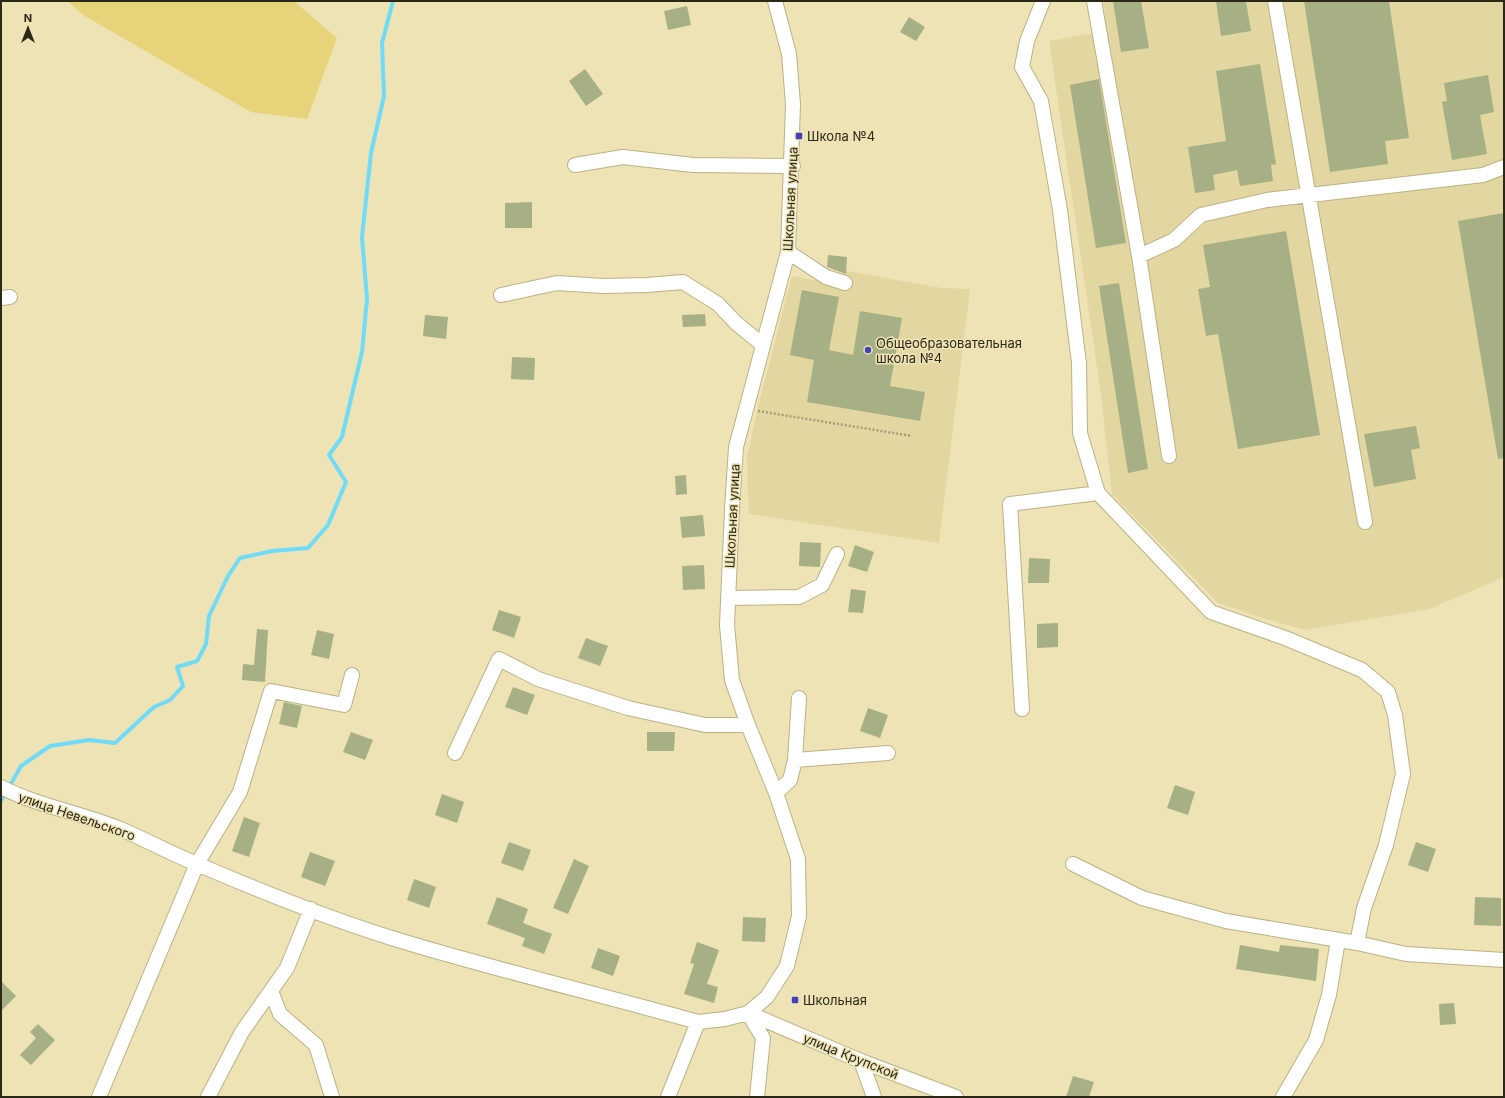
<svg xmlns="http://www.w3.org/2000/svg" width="1505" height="1098" font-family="Inter,sans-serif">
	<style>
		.built { fill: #e2d6a1 }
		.green { fill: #e7d47a }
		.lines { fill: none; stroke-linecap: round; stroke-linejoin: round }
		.stream { stroke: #6fdbf8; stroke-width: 4 }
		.building { fill: #a7b085 }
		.minor-casing { stroke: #bbb285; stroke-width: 16 }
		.path { stroke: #a59d7a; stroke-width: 2.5; stroke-dasharray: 2 2; stroke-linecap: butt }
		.minor { stroke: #fff; stroke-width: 14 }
		.poi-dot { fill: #4441b7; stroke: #ede3b5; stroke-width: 1.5 }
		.labels { text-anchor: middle; stroke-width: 3; stroke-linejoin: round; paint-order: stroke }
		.poi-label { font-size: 13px; fill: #2c2817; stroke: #ede3b5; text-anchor: start }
		.street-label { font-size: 13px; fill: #2c2817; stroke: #ede3b5 }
	</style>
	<rect width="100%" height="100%" fill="#ede3b5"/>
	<path class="built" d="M1103,1H1504V577L1429,609L1305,630L1259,617L1218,603L1112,494L1100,387L1049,41L1107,31Z
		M846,271L942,288L970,289L939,543L749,514L747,458L757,411L792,276L825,282L845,276Z"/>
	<path class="green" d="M67,1H294L337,38L307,119L251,112L83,15Z"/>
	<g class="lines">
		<path class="stream" d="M1,801L21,766L50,746L89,740L115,743L154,707L170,700L183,686L177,667L197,661L206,644L209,616L228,576L240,558L272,551L308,548L328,525L346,482L329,455L342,437L362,352L367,299L362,237L371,153L384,96L382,43L393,1"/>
	</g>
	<path class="building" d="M1113,1H1141L1149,48L1121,52Z
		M1216,1H1246L1251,31L1221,36Z
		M1304,1H1389L1409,138L1385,141L1388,164L1330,172Z
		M687,6L691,25L668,30L664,11Z
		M909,17L925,27L916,41L900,32Z
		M1260,64L1276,164L1271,165L1273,181L1240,186L1237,170L1213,175L1215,190L1195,193L1188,147L1226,141L1216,71Z
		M585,69L603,94L586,106L569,81Z
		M1488,75L1494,112L1480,115L1487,154L1452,160L1442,102L1447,101L1444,83Z
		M1099,79L1126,243L1096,248L1070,85Z
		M532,202V228H505V203Z
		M1504,213V458L1498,459L1458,221Z
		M1286,231L1320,435L1238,449L1218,334L1206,336L1198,289L1210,287L1203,245Z
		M828,255L847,257L846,274L827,267Z
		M1119,283L1148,469L1128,473L1099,286Z
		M802,290L839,297L829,350L853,355L860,311L902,318L890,386L925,392L920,421L807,402L814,360L790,355Z
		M705,314L706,326L683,327L682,315Z
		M425,315L448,317L446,339L423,336Z
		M512,357L535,358L534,380L511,379Z
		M1416,426L1420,448L1411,450L1416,479L1374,487L1364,434Z
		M686,475L687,494L676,495L675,476Z
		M703,515L705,536L682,538L680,517Z
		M800,542L821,543L820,567L799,566Z
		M855,545L874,552L867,572L848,566Z
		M1029,558L1050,559L1049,583H1028Z
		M704,565L705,589L683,590L682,566Z
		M851,589L866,591L863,613L848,612Z
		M499,610L521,617L514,638L492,630Z
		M1058,623V647L1037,648V624Z
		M257,629L268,630L265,682L242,680L243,664L254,665Z
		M317,630L334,634L329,659L311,655Z
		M586,638L608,646L600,666L578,658Z
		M513,687L535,695L527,715L505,707Z
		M284,702L302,706L297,728L279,724Z
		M868,708L888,715L880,738L860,731Z
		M351,732L373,740L365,760L343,752Z
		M647,732H675L674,751H647Z
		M1175,785L1195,792L1188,815L1167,808Z
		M442,794L464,802L457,823L435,815Z
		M244,817L260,823L249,857L232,851Z
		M509,842L531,850L523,871L501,863Z
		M1416,842L1436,849L1428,872L1408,865Z
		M310,852L335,861L325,886L301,877Z
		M574,859L589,866L568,914L553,908Z
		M414,879L436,887L429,908L407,900Z
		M497,897L528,909L523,923L552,934L544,954L522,946L525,938L487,924Z
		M1475,897L1501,898V926L1474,925Z
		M743,917L766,918L765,942L742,941Z
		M697,942L719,950L707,984L718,987L714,1003L684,994L694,964L690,963Z
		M1240,945L1279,952L1280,945L1319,949L1316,981L1236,969Z
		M598,948L620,956L613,976L591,968Z
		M1,981L16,996L1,1011Z
		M1454,1003L1456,1024L1440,1025L1439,1004Z
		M38,1024L55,1040L31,1065L20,1055L36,1038L30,1032Z
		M1073,1076L1094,1082L1089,1097H1066Z"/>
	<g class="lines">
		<g class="minor-casing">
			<path id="minor" d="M1043,1L1027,41L1022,67L1041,101L1060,210L1079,363L1080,433L1098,493L1211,612L1285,638L1362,670L1388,692L1395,715L1403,774L1386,845L1364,908L1357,943
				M1094,1L1139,256
				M1275,1L1365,522
				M575,165L623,157L693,165L793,166
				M788,252L826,277L845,283
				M501,295L557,283L603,286L647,285L683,282L718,304L736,323L763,345
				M1,298L10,297
				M1169,456L1139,256L1174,240L1201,215L1267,200L1483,175L1504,167
				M728,598L799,597L822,585L837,554
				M1022,709L1010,504L1098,493
				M455,753L499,659L538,679L628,708L705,725H748
				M795,760L799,698
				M1,787C40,807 83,813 123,830C148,841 172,854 197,864C262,892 330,919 398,940C497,970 598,994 698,1022L725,1019L748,1013L767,997L787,966L799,916L798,859L776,793L748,725L732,680L727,625L732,509L736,447L788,252L793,104L789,54L775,1
				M776,793L790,780L795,760L888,753
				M1073,864L1142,898L1226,921L1357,943L1406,954L1504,960
				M271,991L280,1014L316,1045L332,1097
				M748,1013L861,1061L956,1097
				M748,1013L763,1038L757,1097
				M861,1061L874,1097
				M99,1097L197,864L240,792L271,691L344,705L352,675
				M208,1097L242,1032L287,968L311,909
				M668,1097L698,1022
				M1283,1097L1316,1040L1329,995L1338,940"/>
		</g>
		<path class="path" d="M758,411L912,436"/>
		<use href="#minor" class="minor"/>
	</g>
	<g class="poi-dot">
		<rect x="795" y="132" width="8" height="8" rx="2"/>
		<circle cx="868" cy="350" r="4"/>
		<rect x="791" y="996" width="8" height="8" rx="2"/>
	</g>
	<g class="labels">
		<g class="poi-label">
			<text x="807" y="141">Школа №4</text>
			<text x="876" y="348">Общеобразовательная<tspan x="876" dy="15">школа №4</tspan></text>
			<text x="803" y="1005">Школьная</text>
		</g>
		<g class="street-label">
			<text transform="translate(790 199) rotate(-87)" y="5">Школьная улица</text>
			<text transform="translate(732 516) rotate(-87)" y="5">Школьная улица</text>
			<text transform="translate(77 816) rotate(19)" y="5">улица Невельского</text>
			<text transform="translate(851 1056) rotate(22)" y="5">улица Крупской</text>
		</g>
	</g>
	<rect width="1505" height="1098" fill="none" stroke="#2c2817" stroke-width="4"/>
	<g transform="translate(28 28)" stroke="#ede3b5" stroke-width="3" paint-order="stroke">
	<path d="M0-3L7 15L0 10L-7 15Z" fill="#2c2817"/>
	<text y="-6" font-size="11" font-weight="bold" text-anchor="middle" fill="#2c2817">N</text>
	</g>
</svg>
